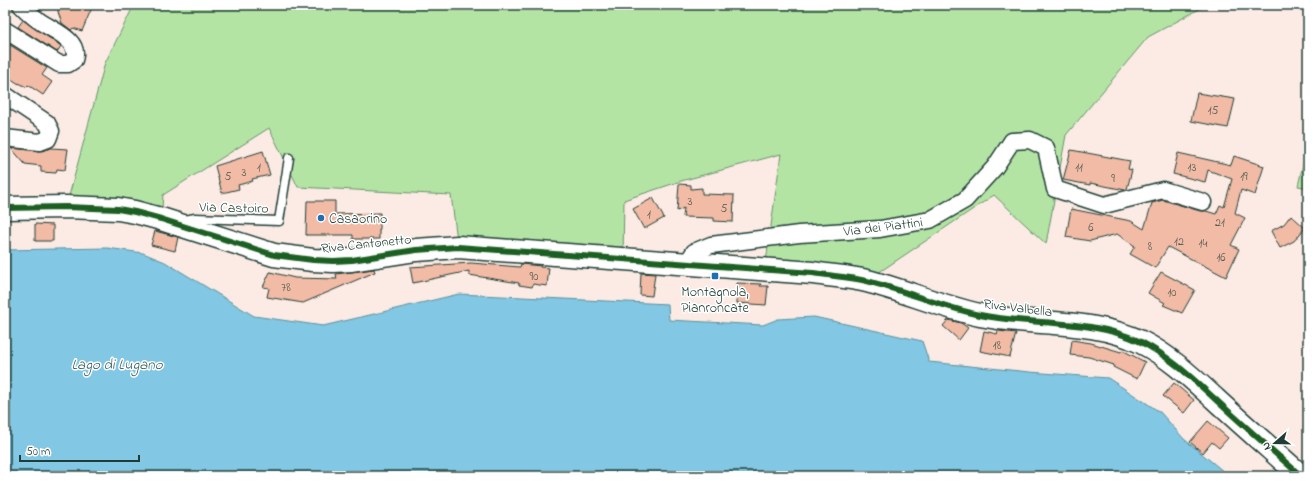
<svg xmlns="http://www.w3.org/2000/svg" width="1313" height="481" font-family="'Indie Flower',sans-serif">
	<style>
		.green { fill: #b3e4a4; stroke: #69906c }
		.water { fill: #82c7e3; stroke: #5a909d }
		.building { fill: #f2bba6; stroke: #1f3d34 }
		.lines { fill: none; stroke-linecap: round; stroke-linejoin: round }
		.lane-casing { stroke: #1f3d34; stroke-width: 11 }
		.street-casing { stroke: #1f3d34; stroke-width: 19 }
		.secondary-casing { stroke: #1f3d34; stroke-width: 25 }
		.lane { stroke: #fff; stroke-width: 8 }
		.street { stroke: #fff; stroke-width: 16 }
		.secondary { stroke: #fff; stroke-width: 22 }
		.cycleway-casing { stroke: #fff; stroke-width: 8 }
		.cycleway { stroke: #1b5e20; stroke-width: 6 }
		.poi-dot { fill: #1f6fb2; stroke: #fff; stroke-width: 1.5 }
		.labels { text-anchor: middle; stroke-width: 3; stroke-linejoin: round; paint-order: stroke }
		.number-label { font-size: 12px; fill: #545c50 }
		.street-label { font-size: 14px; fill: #1f3d34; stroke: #fff }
		.poi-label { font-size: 14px; fill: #1f3d34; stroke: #fff; text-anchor: start }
		.water-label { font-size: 15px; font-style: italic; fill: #386060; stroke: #fff }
	</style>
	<rect width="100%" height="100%" fill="#fbebe4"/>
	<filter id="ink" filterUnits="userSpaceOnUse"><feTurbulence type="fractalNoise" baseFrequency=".025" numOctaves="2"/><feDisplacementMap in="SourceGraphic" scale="8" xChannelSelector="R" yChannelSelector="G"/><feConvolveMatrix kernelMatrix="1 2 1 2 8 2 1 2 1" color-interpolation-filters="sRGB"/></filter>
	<g filter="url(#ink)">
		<path class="green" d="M134,5H1207L1148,37L1066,135L1046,244L994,195L866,281L765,269L781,154L681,181L624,200L623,258L458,247L451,195L298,187L269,128L163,195L161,219L66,207L105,63Z
			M1308,142V188L1298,186Z"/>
		<path class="water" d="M107,248L143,253L165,262L254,316L323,326L459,294L668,304L669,320L763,325L778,319L814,317L922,341L929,362L1030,372L1108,378L1160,412L1184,439L1229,476H5V250Z"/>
		<path class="building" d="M59,5H93L82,31L73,28L71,30L62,23L58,12Z
			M23,20L61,46L57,52L18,27Z
			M10,45L47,68L42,75L52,82L43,95L28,85L26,87L19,83V84L5,75V53Z
			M1197,93L1235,99L1228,128L1191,121Z
			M11,148L39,151L51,148L68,149L65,170L57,169L56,173L41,172V166L25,164Z
			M1071,150L1130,161L1128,169L1132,170L1127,189L1125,190L1090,183V185L1063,180Z
			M263,151L270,175L252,179L253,181L238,185L239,189L222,193L215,166Z
			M1178,153L1231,165L1234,156L1264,166L1255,195L1241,190L1235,213L1245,218L1231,245L1239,249L1226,277L1168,247L1155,268L1130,254L1135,246L1117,234L1090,241L1066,237L1071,209L1131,221L1144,229L1152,203L1163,200L1200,211H1206L1216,214L1220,205L1224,207L1232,179L1208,170L1205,182L1173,174Z
			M679,184L691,185V189L702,188V194L734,195L733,222L714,221V218L683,217L684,208L677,211Z
			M653,198L664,218L644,229L633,209Z
			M307,201H335V214L380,213V229L379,230V239H353V235H306Z
			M1291,215L1305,228L1294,241L1280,248L1271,231L1284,224Z
			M35,224L53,225V241H35Z
			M155,231L178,237L175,251L151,245Z
			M471,263L520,267L521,264L541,266L540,267L549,268L547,286L533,284L532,287L519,285V283L469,275V271L413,283L410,267Z
			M374,269L375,272L303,303L267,297L269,288L263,287L270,272L295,278L337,279L336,274Z
			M1161,272L1195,290L1182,313L1163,305L1165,303L1148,293Z
			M641,273L655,274L652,296L640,295Z
			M737,283L761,284L760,286H768L766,305L737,303Z
			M948,320L961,323L968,328L959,340L943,326Z
			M984,331L997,334L998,331L1016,333L1010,357L980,351Z
			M1072,340L1091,343L1121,352L1122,350L1145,362L1137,379L1113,367L1114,365L1089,357L1070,355Z
			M1174,383L1194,400L1184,413L1163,396Z
			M1208,421L1228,438L1219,448L1212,442L1203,453L1190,442Z"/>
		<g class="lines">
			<g class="lane-casing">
				<path id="lane" d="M185,220L195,218L279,221L289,158"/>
			</g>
			<g class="street-casing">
				<path id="street" d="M5,30L59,64H68L74,60C81,39 51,30 38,20C32,16 26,10 21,5
					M5,95L47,123L51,131L48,139L40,142L5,138
					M687,263L694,252L711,245L799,234L880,229L930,220L965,200L995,167L1012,141L1030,140L1046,148L1055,189L1104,205L1163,190L1203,202"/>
			</g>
			<g class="secondary-casing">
				<path id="secondary" d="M5,208L66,207L118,209L135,212L161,219L274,255L313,260L333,261L352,260L416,250L458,247L813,273C831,276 850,277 867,281C906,291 942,307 980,315C1034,326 1091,318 1141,342C1169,356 1192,378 1215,399C1243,425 1272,450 1301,476"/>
			</g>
			<use href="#lane" class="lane"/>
			<use href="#street" class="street"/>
			<use href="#secondary" class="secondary"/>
			<g class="cycleway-casing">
				<path id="cycleway" d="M5,208L66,207L118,209L135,212L161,219L274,255L313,260L333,261L352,260L416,250L458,247L813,273C831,276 850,277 867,281C906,291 942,307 980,315C1034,326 1091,318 1141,342C1169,356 1192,378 1215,399C1243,425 1272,450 1301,476"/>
			</g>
			<use href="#cycleway" class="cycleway"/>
		</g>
	</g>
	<g class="poi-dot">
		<circle cx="321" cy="218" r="4"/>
		<rect x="711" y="272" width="8" height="8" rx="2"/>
	</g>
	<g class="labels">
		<g class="number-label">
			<text x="1213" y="114">15</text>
			<text x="259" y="171">1</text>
			<text x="1079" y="171">11</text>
			<text x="1192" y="171">13</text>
			<text x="244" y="176">3</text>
			<text x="228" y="180">5</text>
			<text x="1244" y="180">19</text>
			<text x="1113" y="182">9</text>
			<text x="690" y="205">3</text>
			<text x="724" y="212">5</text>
			<text x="649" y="218">1</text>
			<text x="1220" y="226">21</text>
			<text x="1091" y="231">6</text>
			<text x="1179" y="245">12</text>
			<text x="1203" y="247">14</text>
			<text x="1150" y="250">8</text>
			<text x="1221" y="261">16</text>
			<text x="534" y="280">90</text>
			<text x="286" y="291">78</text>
			<text x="1172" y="296">10</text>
			<text x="997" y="349">18</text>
		</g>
		<g class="street-label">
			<text transform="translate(234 207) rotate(1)" y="5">Via Castoiro</text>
			<text transform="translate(883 226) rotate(-7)" y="5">Via dei Piattini</text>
			<text transform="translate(366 243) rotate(-6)" y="5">Riva Cantonetto</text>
			<text transform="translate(1018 307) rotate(7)" y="5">Riva Valbella</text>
		</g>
		<g class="poi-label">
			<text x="329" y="223">Casaorino</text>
			<text x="715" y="296" text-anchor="middle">Montagnola,<tspan x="715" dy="16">Pianroncate</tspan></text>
		</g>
		<g class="water-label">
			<text x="117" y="369">Lago di Lugano</text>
		</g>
	</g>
	<rect width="1313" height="481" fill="none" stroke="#fff" stroke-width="20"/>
	<rect x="10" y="10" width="1293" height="461" fill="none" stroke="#1f3d34" stroke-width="1.5" filter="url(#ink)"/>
	<g transform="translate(1275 443) rotate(250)" stroke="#ffffff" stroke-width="3" paint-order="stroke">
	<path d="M0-3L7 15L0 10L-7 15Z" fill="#1f3d34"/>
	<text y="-6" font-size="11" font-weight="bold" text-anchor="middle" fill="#1f3d34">N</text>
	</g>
	<path d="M20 455v6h119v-6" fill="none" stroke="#1f3d34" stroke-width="2"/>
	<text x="26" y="455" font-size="12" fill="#1f3d34" stroke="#ffffff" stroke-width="3" paint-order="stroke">50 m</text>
</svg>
